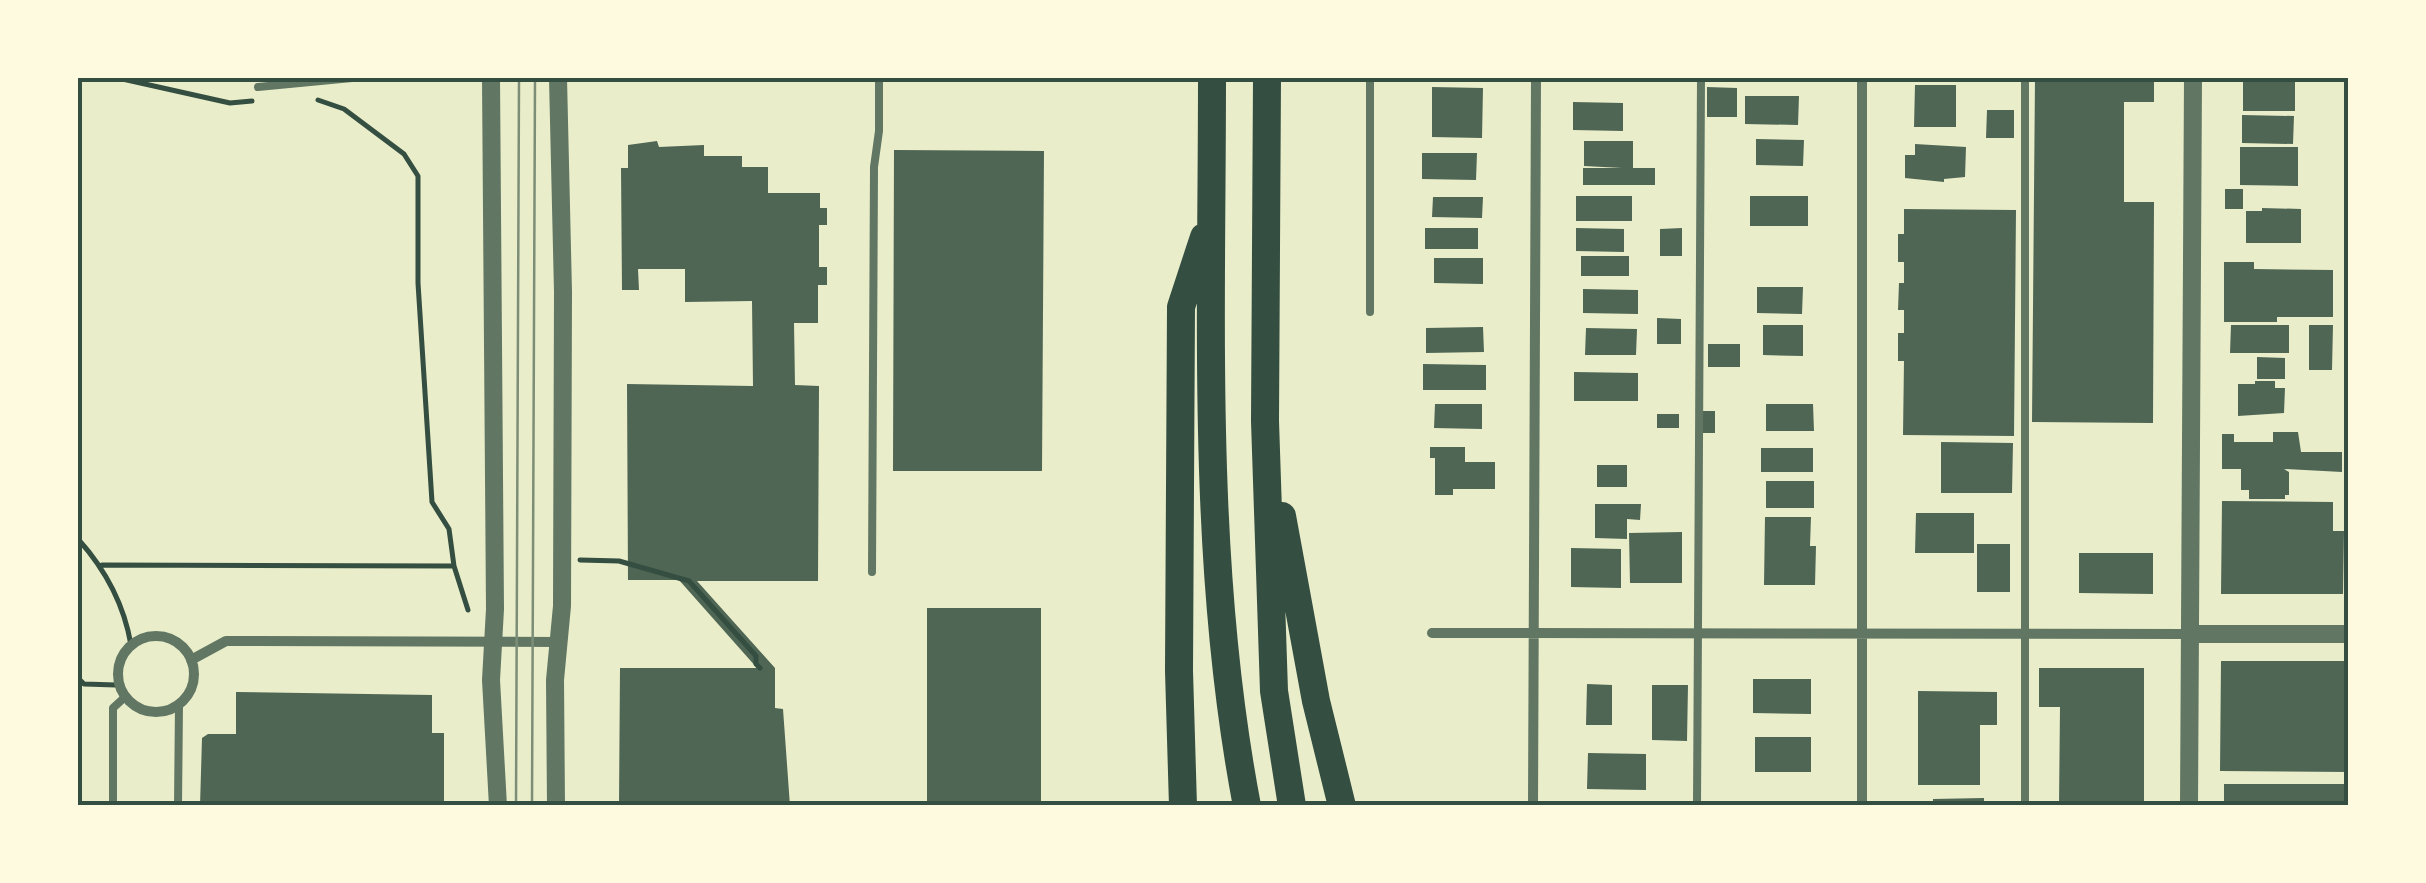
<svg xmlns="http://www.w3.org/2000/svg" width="2426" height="883" font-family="Rubik,sans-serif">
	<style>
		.building { fill: #4f6655 }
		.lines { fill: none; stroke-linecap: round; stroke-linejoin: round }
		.path { stroke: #344e41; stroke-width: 5 }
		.service { stroke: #617663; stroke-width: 8 }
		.minor { stroke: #617663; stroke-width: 10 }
		.tertiary { stroke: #617663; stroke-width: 18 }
		.motorway { stroke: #344e41; stroke-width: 28 }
		.tram { stroke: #7c8e77; stroke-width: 2.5 }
		.neatline { fill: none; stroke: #344e41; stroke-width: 4 }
	</style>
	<rect width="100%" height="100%" fill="#e9edc9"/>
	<path class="building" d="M2035,78H2154V102H2124V202H2154L2153,423L2032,422Z
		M2243,82H2295V111H2243Z
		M1915,85H1956V127H1914Z
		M1432,87L1483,88L1482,138L1432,137Z
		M1707,87L1737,88V117H1707Z
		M1745,96H1799L1798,125L1745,124Z
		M1573,102L1623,103V131L1573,130Z
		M1987,110H2014V138H1986Z
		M2242,115L2294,116L2293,144L2242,143Z
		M1756,139L1804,140L1803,166L1756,165Z
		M657,141L659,147L704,145V156H742V167H768V193H820V208H827V225H819V267H827V285H818V323H794L795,385L819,386L818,581H697L775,668V708L783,709L790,806H619L620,668H757L679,580H628L627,384L753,386L752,301L685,302V269H638L639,290H622L621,168H628V145Z
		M1584,141H1633V168H1655V185H1583V168H1622L1584,166Z
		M1915,144L1966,147L1965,177L1944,179V182L1905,178V155H1915Z
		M2240,147H2298V186L2240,185Z
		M894,150L1044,151L1042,471H893Z
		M1422,153H1477L1476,180L1422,179Z
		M2225,189H2243V209H2225Z
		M1576,196H1632V221H1576Z
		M1750,196H1808V226H1750Z
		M1433,197H1483L1482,218L1432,217Z
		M2262,208L2301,209V243H2246V211H2262Z
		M1904,209L2016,210L2014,436L1903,435L1904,361H1898V333H1904V310H1898L1899,283H1904V262H1898V234H1904Z
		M1425,228H1478V249H1425Z
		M1576,228L1624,229V252L1576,251Z
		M1682,228V256H1660V229Z
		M1581,256H1629V276H1581Z
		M1434,258H1483V284L1434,283Z
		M2224,262H2254V269L2333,270V317H2277V322H2224Z
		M1757,287H1803L1802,314L1757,313Z
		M1583,289L1638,290V314L1583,313Z
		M1657,318L1681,319V344H1657Z
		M1763,325H1803V356L1763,355Z
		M2231,325H2289V353H2230Z
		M2309,325H2333L2332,370H2309Z
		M1483,327L1484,352L1426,353V328Z
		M1586,328L1637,329L1636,355H1585Z
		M1708,344H1740V367H1708Z
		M2257,357L2285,358V379H2257Z
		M1423,364L1486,365V390H1423Z
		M1574,372L1638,373V401H1574Z
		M2255,381H2275V388H2285L2284,413L2238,416V384H2255Z
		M1435,404H1482V429L1434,428Z
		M1766,404H1813L1814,431H1766Z
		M1703,411H1715V433H1703Z
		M1657,414H1679V428H1657Z
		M2273,432H2298L2301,452H2342V472L2284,469L2289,472V495H2285V499H2249V490H2241V469H2222V434H2234V442H2273Z
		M1941,442L2013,443L2012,493H1941Z
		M1430,447H1465V462H1495V489H1453V495H1435V458H1430Z
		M1761,448H1813V472H1761Z
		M1597,465H1627V487H1597Z
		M1766,481H1814V508H1766Z
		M2222,501L2333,502V531H2344L2343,594H2221Z
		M1595,504H1641L1640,520L1627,519V539L1595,538Z
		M1916,513H1974V553H1915Z
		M1765,517H1811L1810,546H1816L1815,585H1764Z
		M1682,532V583H1630L1629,533Z
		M1977,544H2010V592H1977Z
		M1571,548L1621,549V588L1571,587Z
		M2079,553H2153V594L2079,593Z
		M927,608H1041V806H927Z
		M2221,661H2348V772L2220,771Z
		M2039,668H2144V806H2059L2060,707H2039Z
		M1753,679H1811V714L1753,713Z
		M1587,684L1612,685V725H1586Z
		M1652,685H1688L1687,741L1652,740Z
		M1918,691L1997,692V725H1980V785H1918Z
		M236,692L432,695V733H444V806H200L202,738L208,734H236Z
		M1755,737H1811V772H1755Z
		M1588,753L1646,754V790L1587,789Z
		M2224,784H2348V806H2224Z
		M1984,798V806H1933V799Z"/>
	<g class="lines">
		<path class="path" d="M118,78L230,103L252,101
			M318,100L344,109L404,154L418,176V283L432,502L449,529L454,566L468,610
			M78,539C105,569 124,604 131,645
			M580,560L619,561L689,581L756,656V664L760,668
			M102,565L454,566
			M78,678L84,684L116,685"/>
		<path class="service" d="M1370,78V312
			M258,87L352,78
			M872,572L874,167L879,131V78
			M113,806V708L125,697
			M178,806L179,704
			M1697,806L1701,78
			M2025,806V78"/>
		<path class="minor" d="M1432,633L2190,634
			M118 674a38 38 0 1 1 76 0a38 38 0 1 1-76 0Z
			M191,660L226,641L558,642
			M1533,806L1536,78
			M1862,806V78"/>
		<path class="tertiary" d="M491,78L495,609L491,680L498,806
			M2190,634H2348
			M556,806L555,680L562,606L563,292L558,78
			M2189,806L2193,78"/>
		<path class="motorway" d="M1212,78C1212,320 1201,566 1247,806
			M1267,78L1265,421L1274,691L1292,806
			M1282,516L1316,701L1342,806
			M1183,806L1179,671L1181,307L1204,237"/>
		<path class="tram" d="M516,806L519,78
			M532,806L535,78"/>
	</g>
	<rect width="2426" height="883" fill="none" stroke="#fefae0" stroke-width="160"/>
	<rect x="80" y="80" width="2266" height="723" class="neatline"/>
</svg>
